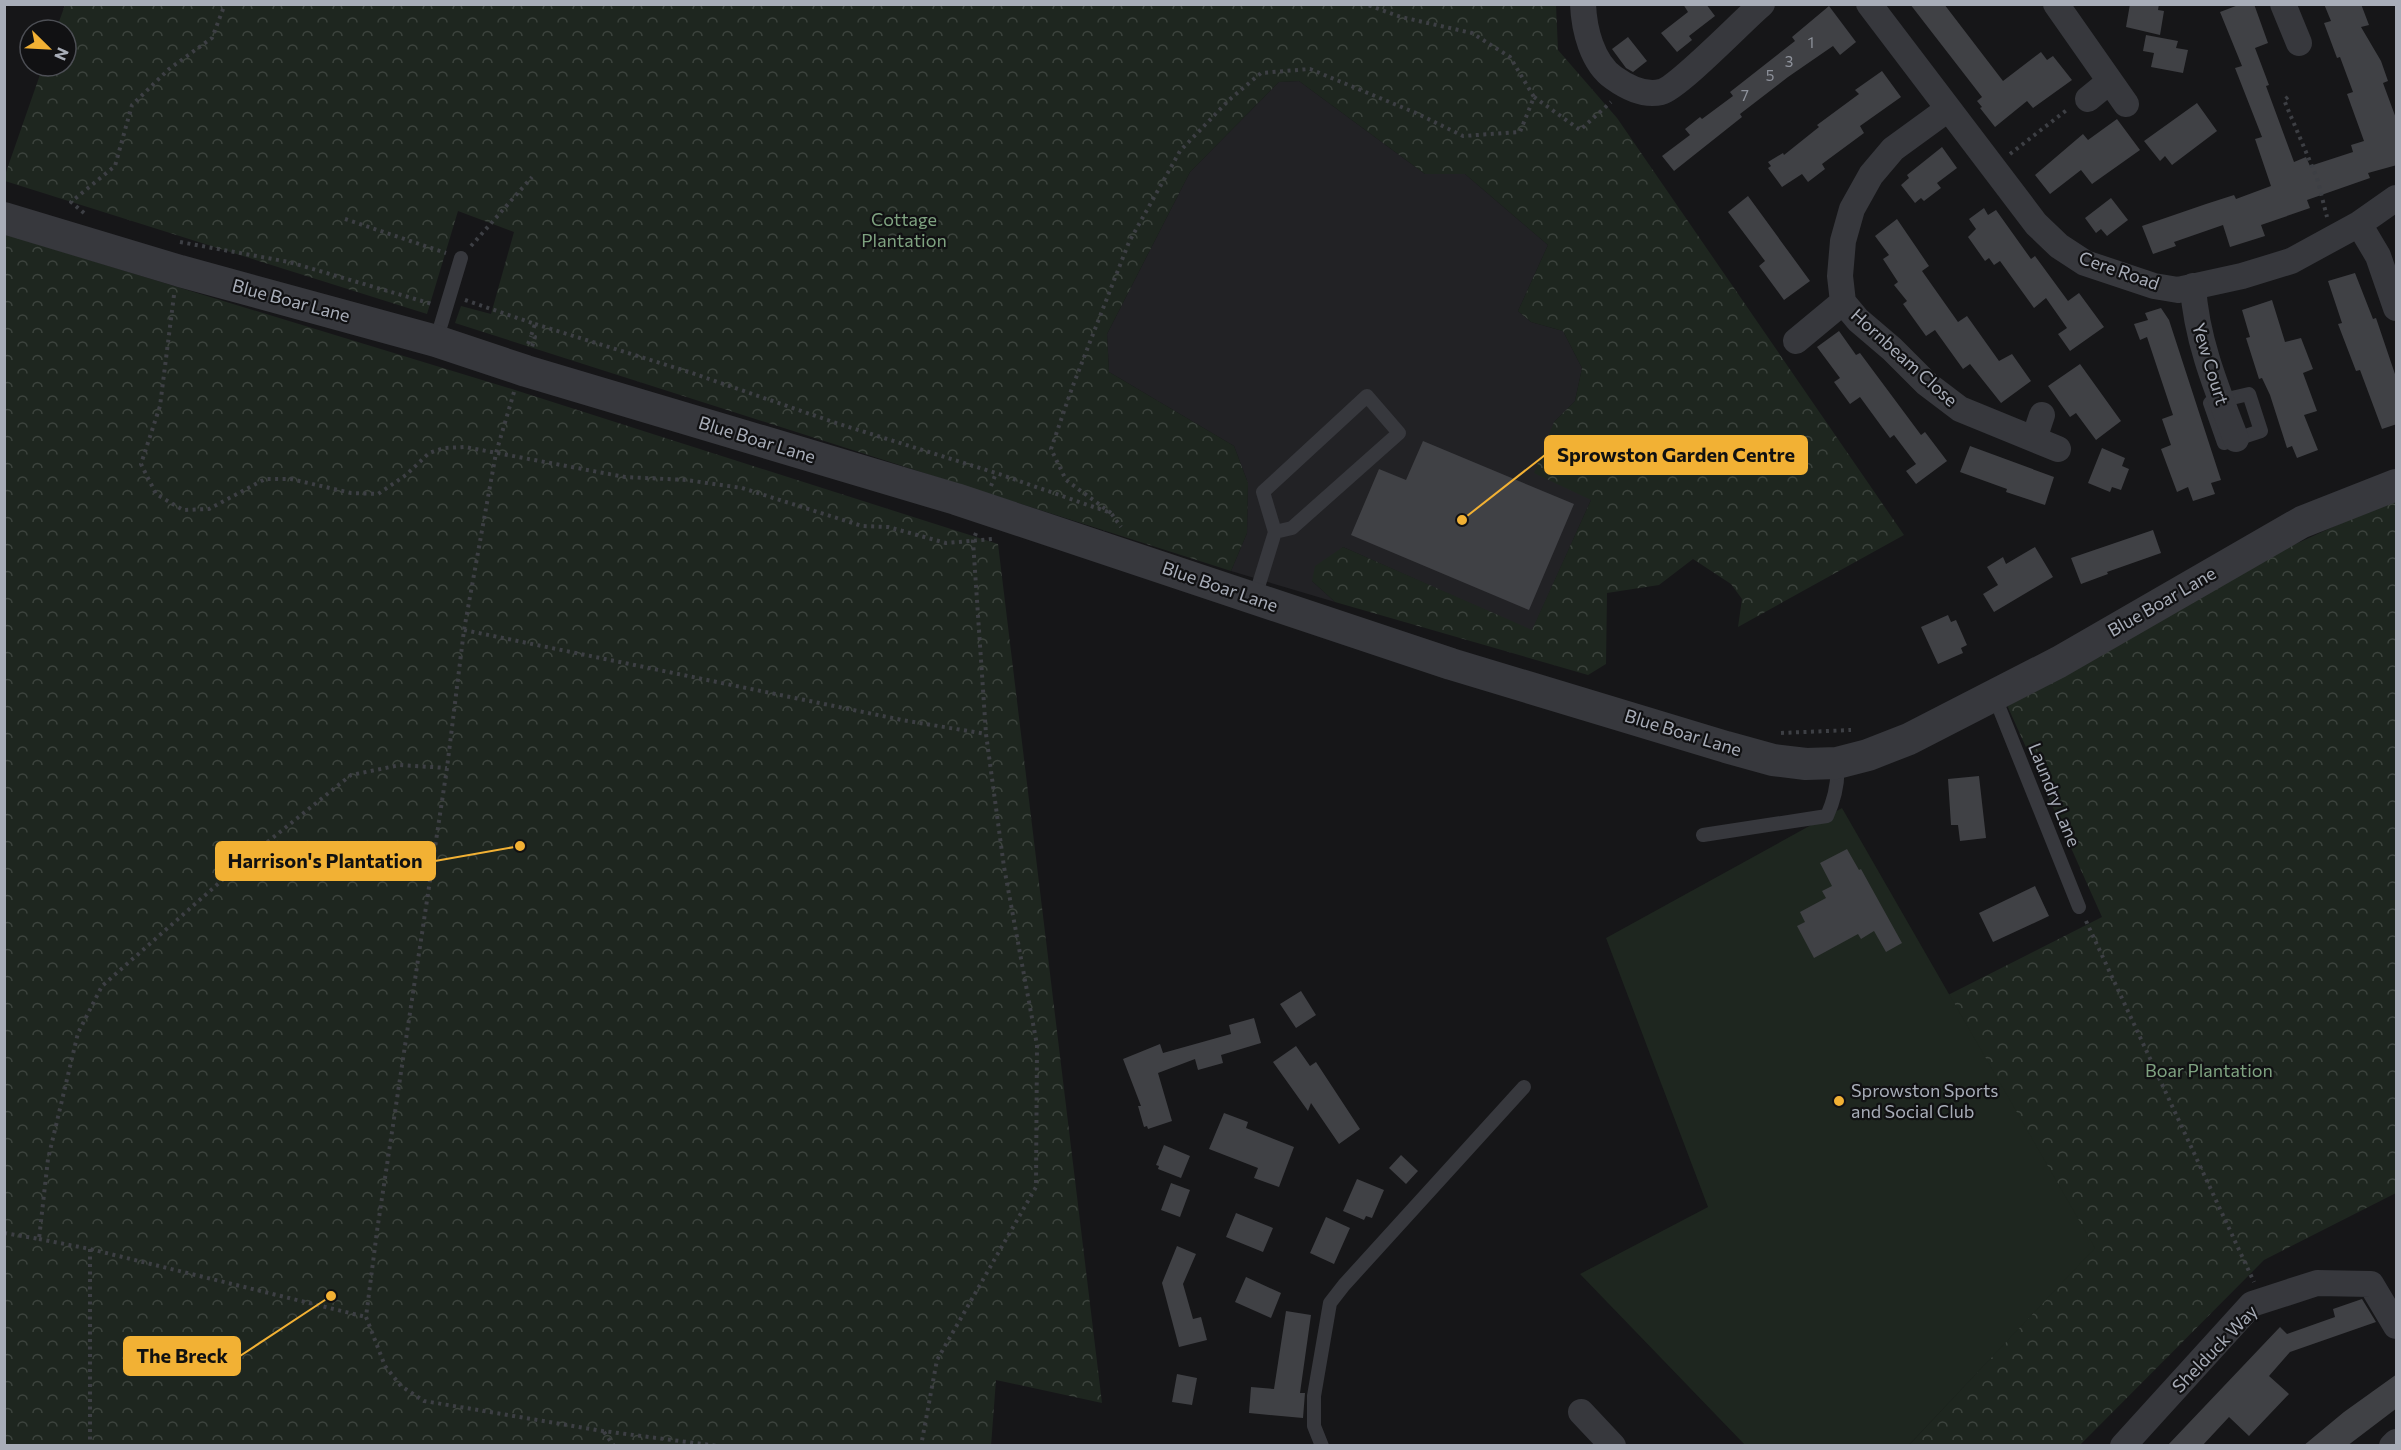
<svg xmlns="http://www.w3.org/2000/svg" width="2401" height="1450" font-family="Commissioner,sans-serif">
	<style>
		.built { fill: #222225 }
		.forest { fill: url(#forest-crowns) }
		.pitch { fill: #1e261f }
		.building { fill: #404145 }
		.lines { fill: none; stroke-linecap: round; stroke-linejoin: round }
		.path { stroke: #3d3f44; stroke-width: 4; stroke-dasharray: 3 4.5; stroke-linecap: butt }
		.service { stroke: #37383d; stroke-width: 14 }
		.minor { stroke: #37383d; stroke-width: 26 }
		.tertiary { stroke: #37383d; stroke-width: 32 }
		.poi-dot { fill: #f2b134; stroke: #111113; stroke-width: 2 }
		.labels { text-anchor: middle; stroke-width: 4.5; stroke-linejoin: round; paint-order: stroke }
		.number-label { font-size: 15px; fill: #8e929b }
		.park-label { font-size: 18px; fill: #7fa381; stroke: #111113 }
		.street-label { font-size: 18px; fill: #a8adb8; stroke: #111113 }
		.poi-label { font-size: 18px; fill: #a8adb8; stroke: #111113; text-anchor: start }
		.leader { fill: none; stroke: #f2b134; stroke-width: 2 }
		.callout-dot { fill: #f2b134; stroke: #111113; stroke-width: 2 }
		.callout { fill: #f2b134; stroke: #f2b134; stroke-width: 2 }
		.callout-label { font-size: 20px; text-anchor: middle; font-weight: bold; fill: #111 }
	</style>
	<defs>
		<pattern id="forest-crowns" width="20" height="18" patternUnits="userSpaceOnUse" patternTransform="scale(1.5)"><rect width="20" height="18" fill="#1e261f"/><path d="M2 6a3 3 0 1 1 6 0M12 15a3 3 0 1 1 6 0" fill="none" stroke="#3c433d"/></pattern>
	</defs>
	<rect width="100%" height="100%" fill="#161618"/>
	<path class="built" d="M1299,81L1425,174H1465L1548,245L1518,311L1531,322L1563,331L1582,368L1575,401L1554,422L1591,500L1532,631L1343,547L1312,581L1335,602L1231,571L1247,533L1248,483L1234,446L1109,372L1107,334L1190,172L1279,82Z"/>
	<path class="forest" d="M65,5H1556L1558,50L1617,118L1904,535L1738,627L1742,599L1731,584L1693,559L1659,585L1607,593L1606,664L1588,675L1335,602L1312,581L1315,566L1343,547L1532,630L1591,500L1534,473L1554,422L1575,401L1582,368L1563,331L1531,322L1518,311L1548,245L1465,174H1425L1299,81L1279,82L1190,172L1107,334L1109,372L1234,446L1248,483L1247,533L1231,571L455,323L461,306L491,314L514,232L458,211L427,314L5,181V175L43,66H66V30H56Z
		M4,234L515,390L998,544L1102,1403L996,1380L991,1446L5,1445Z
		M2396,498V1193L2264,1260L2080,1445L1908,1446L2094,1248L1948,995L2102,917L2007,705L2215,581Z"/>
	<path class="pitch" d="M1842,808L2095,1248L1908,1446L1745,1445L1580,1274L1708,1207L1606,938Z"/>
	<path class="building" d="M1683,4H1706L1715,16L1689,36L1692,40L1677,52L1661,33L1688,12Z
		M1910,4H1944L2003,81L2041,52L2047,60L2053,56L2072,80L2033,108L2027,101L1995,127L1980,108L1982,107L1977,101L1982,97Z
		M2130,4H2159L2158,10L2164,11L2160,35L2126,27Z
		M2241,4H2254L2268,43L2255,48L2269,85L2266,86L2294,162L2306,157L2310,166L2353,152L2351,145L2364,141L2347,94L2353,92L2340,57L2337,58L2324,23L2331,21L2324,4H2361L2369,25L2361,27L2381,61L2388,81L2383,83L2397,121V165L2368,173L2370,178L2307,200L2310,208L2261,225L2265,236L2230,247L2223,225L2174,242L2176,246L2153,254L2142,226L2206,204L2234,195L2236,199L2271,186L2255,139L2262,137L2235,68L2242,66L2220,12Z
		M1829,6L1856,42L1840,55L1833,46L1788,77L1740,114L1742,117L1674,171L1662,156L1690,135L1685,129L1700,117L1702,119L1733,96L1730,92L1795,41L1792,37Z
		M2146,35L2178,41L2176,48L2188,50L2183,73L2151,67L2154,53L2143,51Z
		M1628,37L1647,61L1633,72L1626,68L1612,49Z
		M1882,71L1901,97L1860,126L1864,133L1822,164L1825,169L1808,182L1802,174L1782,187L1768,168L1771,166L1768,162L1783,153L1784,155L1819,127L1817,125L1859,94L1855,90Z
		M2197,103L2217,131L2172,165L2165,156L2160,161L2144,141Z
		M2117,119L2140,150L2092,184L2081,170L2050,194L2035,175L2083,134L2088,140Z
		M1942,147L1957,168L1937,183L1941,188L1924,201L1921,198L1915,203L1901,185L1909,178L1907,175Z
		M1748,196L1810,281L1784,300L1759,266L1765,261L1728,212Z
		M2111,198L2128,220L2107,236L2101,229L2096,233L2085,218Z
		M1984,208L1988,215L1996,210L2031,259L2035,256L2068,301L2079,293L2104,327L2070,351L2058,334L2067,328L2046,298L2034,308L2000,261L1994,265L1989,258L1985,261L1968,237L1976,229L1969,219Z
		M1897,219L1929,266L1922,271L1958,322L1967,316L1999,361L2012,354L2031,381L2001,403L1970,364L1963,369L1935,330L1926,336L1903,304L1907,301L1894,285L1898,282L1883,259L1889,255L1875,236Z
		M2355,273L2373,319L2376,318L2397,380V424L2382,429L2360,370L2356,371L2338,324L2342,323L2328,281Z
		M2272,300L2285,342L2301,338L2313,369L2303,373L2317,411L2304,415L2318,450L2297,458L2292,446L2287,448L2270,395L2262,378L2259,379L2246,338L2250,337L2242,310Z
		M2161,308L2169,320L2221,480L2211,483L2215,494L2193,501L2188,487L2177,492L2161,449L2171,445L2162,419L2173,415L2147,337L2140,340L2134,324L2148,320L2145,313Z
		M1839,331L1856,355L1860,353L1921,435L1925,432L1947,461L1916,484L1906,471L1916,464L1894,435L1890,438L1860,397L1850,404L1834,382L1840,378L1817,347Z
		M2080,364L2121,421L2096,440L2076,413L2070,417L2048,386Z
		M1423,441L1574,504L1529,610L1351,535L1379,469L1406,480Z
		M1970,446L2054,477L2045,505L2006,492L2007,489L1960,472Z
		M2102,448L2125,458L2122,466L2129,469L2121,490L2112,487L2110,492L2088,483Z
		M2153,530L2161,553L2107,572L2108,574L2081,584L2071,558Z
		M2035,547L2053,577L1994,612L1983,594L1998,585L1987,567L2003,557L2006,564Z
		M1948,615L1951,622L1956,620L1967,645L1961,648L1963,653L1938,664L1921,627Z
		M1979,776L1986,838L1960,841L1958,825H1951L1948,779Z
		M1847,849L1859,870L1861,869L1902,943L1886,952L1874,931L1861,939L1858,934L1814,958L1797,926L1805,922L1800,912L1826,898L1822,891L1832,886L1820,863Z
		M2035,886L2049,916L1993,942L1979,913Z
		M1301,991L1316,1015L1296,1028L1280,1004Z
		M1254,1018L1261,1043L1221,1055L1223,1063L1198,1070L1195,1059L1158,1073L1172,1121L1148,1129L1147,1126L1144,1127L1138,1106H1141L1123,1059L1160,1044L1163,1053L1231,1034L1229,1025Z
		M1296,1046L1310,1066L1316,1062L1360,1129L1339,1144L1311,1103L1308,1111L1273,1062Z
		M1224,1113L1248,1122L1246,1128L1294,1147L1279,1187L1254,1178L1258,1168L1209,1149Z
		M1164,1145L1190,1156L1181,1178L1158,1169L1159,1166L1156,1165Z
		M1401,1155L1418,1171L1406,1184L1389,1168Z
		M1357,1179L1384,1190L1372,1218L1366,1216L1364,1220L1343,1211Z
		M1171,1183L1190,1190L1180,1217L1161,1210Z
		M1236,1213L1273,1228L1263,1252L1226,1237Z
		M1326,1217L1350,1228L1334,1264L1310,1253Z
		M1177,1246L1196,1254L1183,1284L1193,1319L1201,1317L1207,1340L1179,1347L1162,1283Z
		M1246,1277L1281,1293L1271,1318L1235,1302Z
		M2362,1299L2376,1322L2290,1352L2269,1376L2289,1394L2249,1436L2229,1417L2202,1446H2167L2280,1327L2287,1334L2335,1317L2333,1309Z
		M1286,1311L1311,1315L1300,1393H1305L1303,1418L1249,1413L1251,1387L1274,1389Z
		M1177,1374L1197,1378L1192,1405L1172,1402Z
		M2397,1374V1408L2347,1446H2303L2344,1412Z"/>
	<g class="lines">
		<path class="path" d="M1534,97L1580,130L1611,102
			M2288,97L2284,100L2317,178L2327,217
			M2010,154L2068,109
			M84,213L71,202L115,166L132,105L169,69L212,38L225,4
			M345,219L446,253
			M180,242L289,262L432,304
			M471,246L532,177
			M174,295L160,406L141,464L156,494L183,510L209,509L265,479H291L351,493L378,494L406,475L429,453L444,448L465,447L625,477L686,480L742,488L862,526L888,527L946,543L993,539
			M465,300L535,324L531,336L535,337L532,347
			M535,324L689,372L836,423L996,473L1111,513L1121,527
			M528,344L531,336
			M514,392L496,453L464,630L447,768L377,1231L366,1317L385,1366L401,1386L424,1401L603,1431L718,1446
			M991,486L996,473
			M1111,513L1066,480L1051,449L1072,388L1129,242L1180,151L1229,100L1261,73L1310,69L1416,113L1463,136L1520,132L1534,97L1510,57L1472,33L1401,17L1365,4
			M976,533L973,541L986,734
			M464,630L902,720L986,734L1004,867L1037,1045L1036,1187L937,1360L921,1446
			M1781,733L1851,730
			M2086,921L2254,1282
			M4,1233L39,1239L48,1159L78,1033L102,986L245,860L351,775L400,765L447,768
			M39,1239L90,1249L366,1317
			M90,1249V1446
			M604,1432L614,1446"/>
		<path class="service" d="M436,341L461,258
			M2249,394L2261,431L2224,443L2210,403Z
			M1254,600L1275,532L1263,492L1367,396L1399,433L1292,528L1275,532
			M1994,695L2079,907
			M1703,835L1827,816C1835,798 1839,782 1837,763
			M1322,1446L1314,1426V1396L1330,1303L1344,1285L1524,1087"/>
		<path class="minor" d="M1583,4C1584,29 1592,63 1614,78C1628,88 1644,96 1661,92C1679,87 1743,20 1762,4
			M1869,4L2036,224L2059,246L2085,263L2154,286L2178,290L2242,276L2291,261L2359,224L2396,198
			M2056,4L2126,104
			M2283,4L2299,43
			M2088,99L2110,81
			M1948,109L1893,149L1871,175L1852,209L1843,241L1840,276L1843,302L1858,320L1892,349L1927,384L1960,409L2058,449
			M2359,224L2378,256L2396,308
			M2193,286C2196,339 2217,390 2236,439
			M1796,341L1843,302
			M2034,439L2042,415
			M1581,1412L1613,1446
			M2123,1446L2252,1304L2317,1283L2371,1284L2396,1326
			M2392,1446L2396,1442"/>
		<path class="tertiary" d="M4,218L180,271L436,341L526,371L956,499L1451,664L1726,747L1773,760L1806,764L1837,763L1868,755L1909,739L2059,662L2302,522L2396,485"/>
	</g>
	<circle class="poi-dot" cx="1839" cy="1101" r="6"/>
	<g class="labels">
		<g class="number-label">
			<text x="1811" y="48">1</text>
			<text x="1789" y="67">3</text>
			<text x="1770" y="81">5</text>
			<text x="1745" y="101">7</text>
		</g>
		<g class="park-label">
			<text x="904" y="226">Cottage<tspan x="904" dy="21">Plantation</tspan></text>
			<text x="2209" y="1077">Boar Plantation</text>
		</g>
		<g class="street-label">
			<text transform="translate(2119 271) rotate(19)" y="6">Cere Road</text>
			<text transform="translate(291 301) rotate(15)" y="6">Blue Boar Lane</text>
			<text transform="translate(1904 358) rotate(42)" y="6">Hornbeam Close</text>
			<text transform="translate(2210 364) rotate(73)" y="6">Yew Court</text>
			<text transform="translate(757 440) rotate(17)" y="6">Blue Boar Lane</text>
			<text transform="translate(1220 587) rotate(19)" y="6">Blue Boar Lane</text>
			<text transform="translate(2162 602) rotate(-30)" y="6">Blue Boar Lane</text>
			<text transform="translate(1683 733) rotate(17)" y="6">Blue Boar Lane</text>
			<text transform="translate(2054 795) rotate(68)" y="6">Laundry Lane</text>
			<text transform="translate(2215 1349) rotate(-46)" y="6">Shelduck Way</text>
		</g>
		<g class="poi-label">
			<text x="1851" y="1097">Sprowston Sports<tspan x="1851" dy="21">and Social Club</tspan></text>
		</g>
	</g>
	<path class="leader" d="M1462 520L1545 455M520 846L435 861M331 1296L240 1356"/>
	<g class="callout-dot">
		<circle cx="1462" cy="520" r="6"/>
		<circle cx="520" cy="846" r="6"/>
		<circle cx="331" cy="1296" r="6"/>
	</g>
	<g class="callout">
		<rect x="1545" y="436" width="262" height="38" rx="6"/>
		<rect x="216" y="842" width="219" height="38" rx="6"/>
		<rect x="124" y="1337" width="116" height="38" rx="6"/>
	</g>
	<g class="callout-label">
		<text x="1676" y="462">Sprowston Garden Centre</text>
		<text x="325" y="868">Harrison's Plantation</text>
		<text x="182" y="1363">The Breck</text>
	</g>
	<rect width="2401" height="1450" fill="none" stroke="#a8adb8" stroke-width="12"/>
	<g transform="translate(48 48) rotate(114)"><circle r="28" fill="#111113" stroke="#4d4f55" stroke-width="1.5"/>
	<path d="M0-4.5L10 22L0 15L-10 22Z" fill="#f2b134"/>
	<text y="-9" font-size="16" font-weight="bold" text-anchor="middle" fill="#a8adb8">N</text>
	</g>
</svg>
